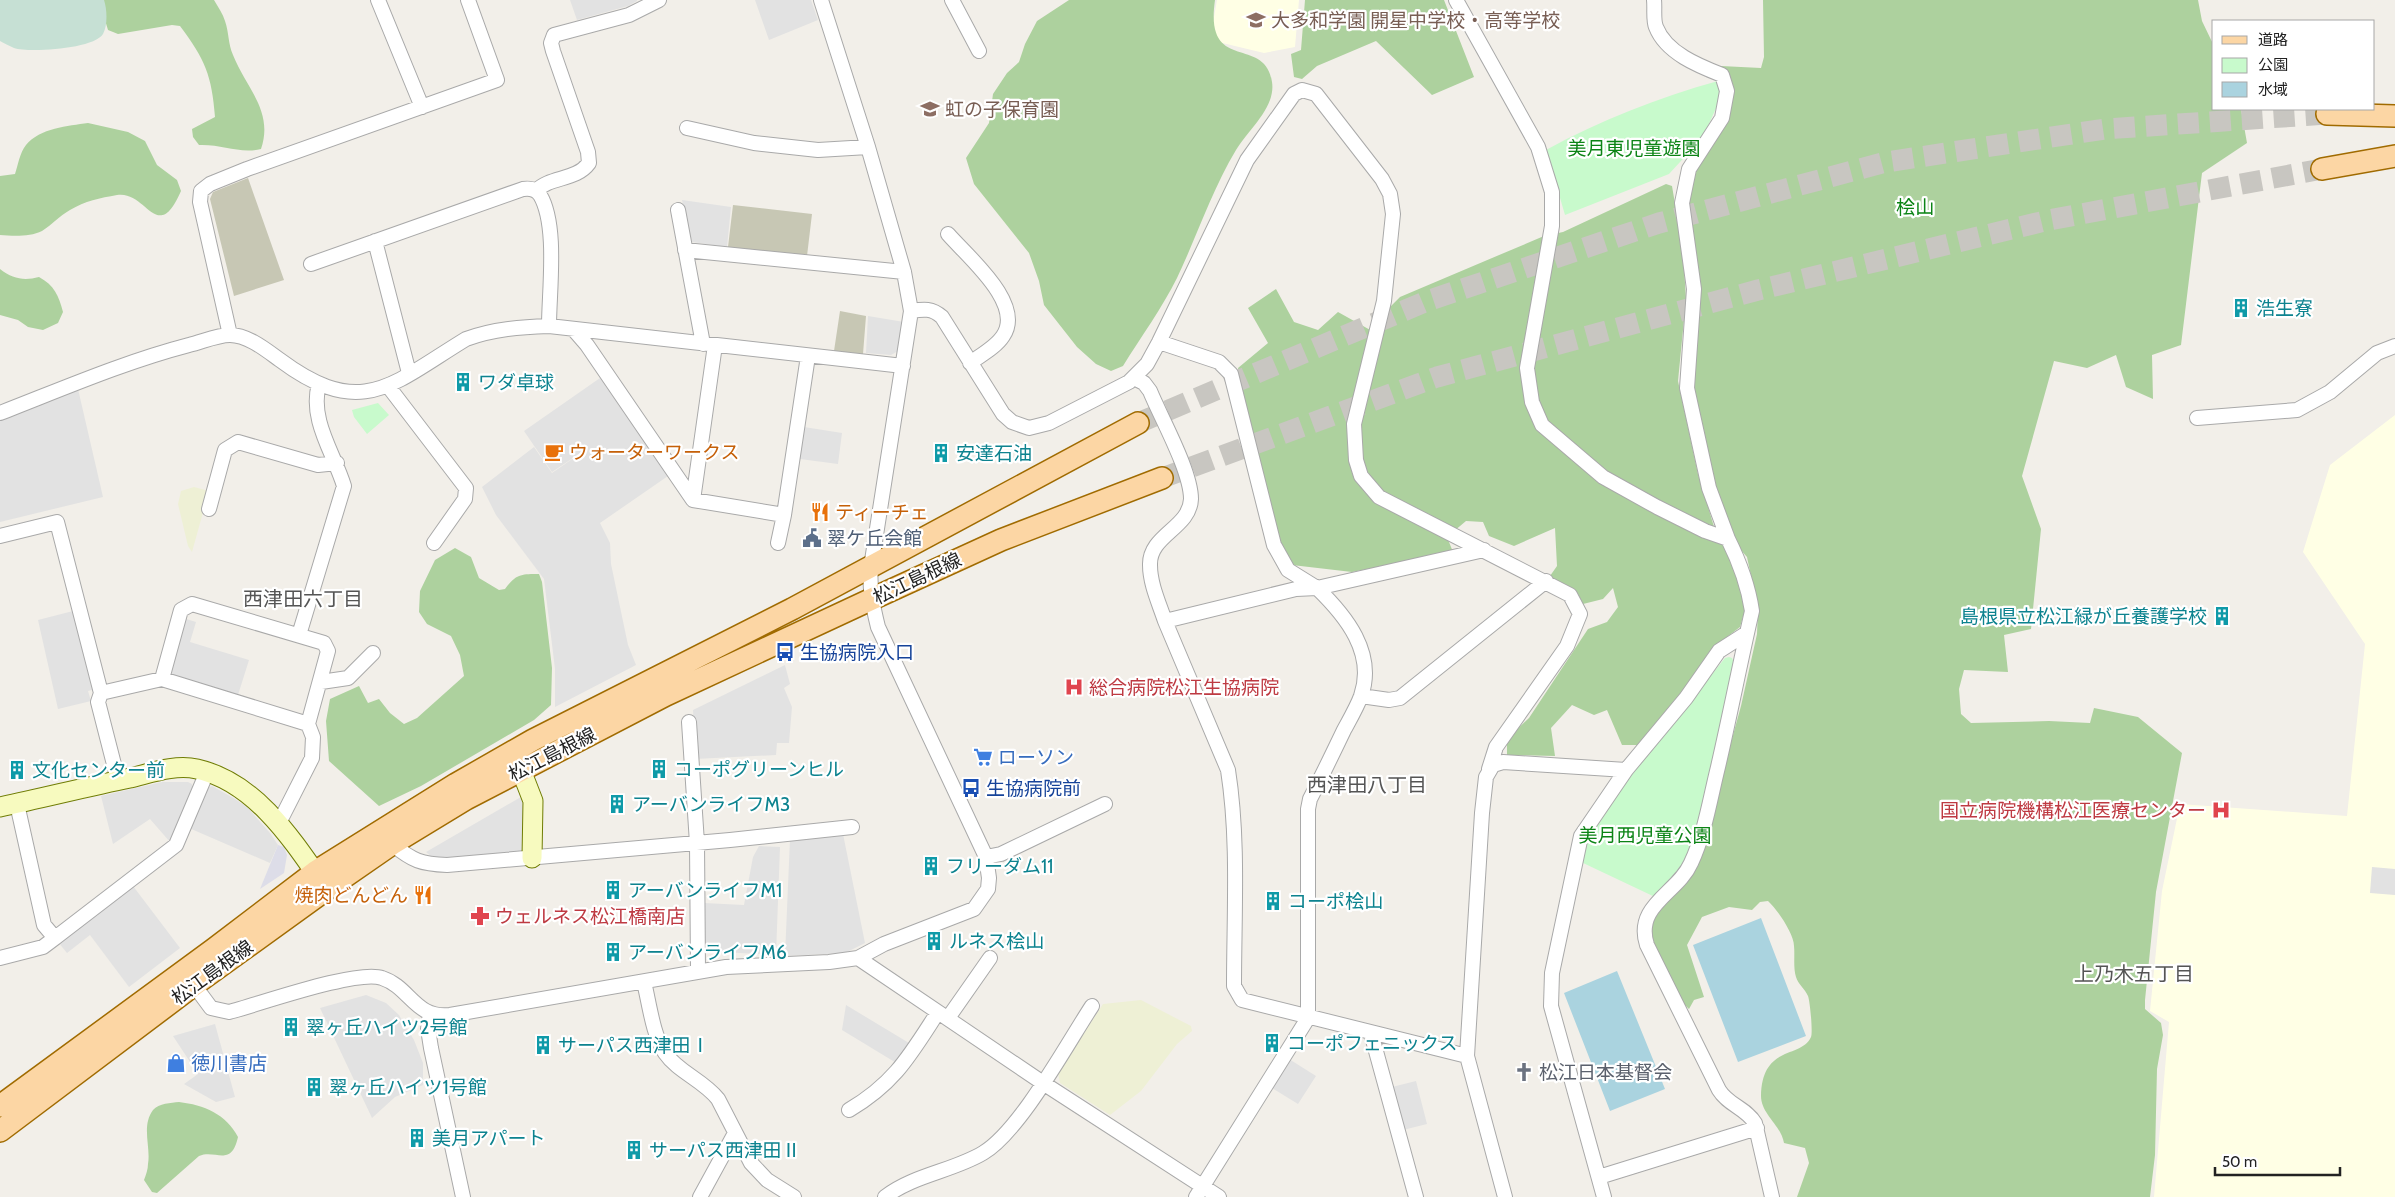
<svg xmlns="http://www.w3.org/2000/svg" width="2395" height="1197" font-family="Cabin,'Noto Sans JP',sans-serif">
	<style>
		.education { fill: #ffffe5 }
		.construction { fill: #c7c7b4 }
		.farmland { fill: #eef0d5 }
		.forest { fill: #add19e }
		.wetland { fill: #c6e0d4 }
		.park { fill: #c8facc }
		.parking { fill: #e2e2e2 }
		.plaza { fill: #dddde8 }
		.water { fill: #aad3df }
		.lines { fill: none; stroke-linecap: round; stroke-linejoin: round }
		.primary-tunnel { stroke: #c8c6c1; stroke-width: 21; stroke-dasharray: 21 11; stroke-linecap: butt }
		.street-casing { stroke: #a9a9a9; stroke-width: 16 }
		.secondary-casing { stroke: #707d05; stroke-width: 21 }
		.primary-casing { stroke: #a06b00; stroke-width: 24 }
		.street { stroke: #fff; stroke-width: 14 }
		.secondary { stroke: #f7fabf; stroke-width: 19 }
		.primary { stroke: #fcd6a4; stroke-width: 21 }
		.labels { text-anchor: middle; stroke-width: 4.5; stroke-linejoin: round; paint-order: stroke }
		.education-label { font-size: 19px; fill: #785e54; stroke: #fff; text-anchor: start }
		.park-label { font-size: 19px; fill: #0c8416; stroke: #fff }
		.culture-label { font-size: 19px; fill: #0d838f; stroke: #fff; text-anchor: start }
		.food-label { font-size: 19px; fill: #c56008; stroke: #fff; text-anchor: start }
		.service-label { font-size: 19px; fill: #4e5e75; stroke: #fff; text-anchor: start }
		.street-label { font-size: 19px; fill: #222; stroke: #fff }
		.transit-label { font-size: 19px; fill: #164399; stroke: #fff; text-anchor: start }
		.health-label { font-size: 19px; fill: #be3a42; stroke: #fff; text-anchor: start }
		.shop-label { font-size: 19px; fill: #366cbe; stroke: #fff; text-anchor: start }
		.worship-label { font-size: 19px; fill: #5b616d; stroke: #fff; text-anchor: start }
		.neighbourhood-label { font-size: 20px; fill: #555; stroke: #fff }
	</style>
	<rect width="100%" height="100%" fill="#f2efe9"/>
	<path class="education" d="M1217,0H1299L1295,47L1264,53L1210,40Z
		M2395,415V1197H2154L2169,1022L2150,1011L2162,891L2180,804L2347,816L2365,644L2303,552L2330,465Z"/>
	<path class="construction" d="M248,178L284,280L234,296L210,199L213,192Z
		M733,205L812,214L807,256L728,247Z
		M840,311L866,316L863,354L834,351Z"/>
	<path class="farmland" d="M194,487L209,491L192,552L188,546L178,504L181,491Z
		M1141,1000L1191,1026L1192,1031L1177,1044L1141,1091L1110,1115L1060,1083L1058,1073L1103,1004Z"/>
	<path class="forest" d="M99,0H214C218,7 223,14 225,21C229,32 228,44 233,55C246,88 274,111 261,149C239,154 222,144 199,145L193,137L192,129L215,117C212,76 205,59 180,26L172,25L118,34L108,30Z
		M1069,0H1215C1204,75 1265,34 1272,82C1276,107 1249,129 1236,150C1212,190 1197,236 1177,278C1162,308 1141,337 1123,366L1111,371L1096,364L1077,347L1044,305L1039,281L1029,253L974,184L966,158L989,123L993,94L1007,73L1019,62L1025,44L1037,21Z
		M1305,0H1444L1474,77L1432,95L1376,41L1317,66L1302,79L1294,77L1291,54L1301,50Z
		M1763,0H2198L2202,21L2214,46V109H2241L2247,143L2202,173L2181,345L2152,355L2153,399L2126,387L2116,355L2087,368L2054,361L2022,476L2041,529L2031,629L2004,635L2008,672L1964,670L1959,689L1961,714L1971,723L2049,721L2090,723L2094,708L2138,717L2182,753L2156,892L2145,1000V1009L2161,1023L2163,1035L2157,1069L2155,1155L2150,1197H1797L1809,1163L1805,1148L1784,1143C1781,1125 1761,1114 1761,1096C1762,1044 1801,1059 1811,1037C1813,1033 1810,1001 1808,996C1805,989 1798,984 1796,977C1793,968 1795,955 1794,946C1794,934 1777,909 1768,901L1760,902L1752,910L1729,907L1702,917L1687,945L1704,997L1694,1000L1689,1009L1680,1000L1648,932L1651,921L1706,833L1741,706L1757,634L1758,609L1747,557L1740,549L1721,507L1690,387L1697,290L1684,202L1690,169L1729,92L1721,66L1761,68L1764,57Z
		M88,123L128,132L145,141L157,165L177,180L181,191C157,246 147,190 117,195C100,198 85,201 70,210C59,216 52,225 42,231C30,237 13,236 0,235V176L15,174C18,165 20,152 26,145C40,128 68,126 88,123Z
		M1666,184L1672,186L1683,251L1686,299L1678,381L1698,474L1715,530L1733,562L1745,610L1740,627L1714,647L1684,690L1639,745H1622L1607,710L1594,715L1572,705L1551,728L1555,756L1507,755V739L1529,718L1588,629L1607,622L1618,607L1613,588L1603,599L1583,604L1578,594L1550,576L1557,566L1555,528L1514,546L1489,536L1483,522L1466,521L1447,537L1453,552L1352,572L1292,565L1280,546L1244,401L1238,368L1268,343L1248,308L1276,289L1294,322L1318,330L1338,312L1372,331L1381,333L1390,307L1400,297L1544,236L1563,232Z
		M0,269C13,279 24,281 39,277C54,285 59,296 63,312L58,323L43,330L28,327L18,320L0,315Z
		M455,548L471,557L479,578L499,590L505,589C516,574 521,574 539,574L542,582L552,668L551,705L534,720L421,786L379,806L329,761L326,721L330,699L359,686L368,703L379,699L390,713L404,724L417,718L464,676L460,655L451,636L427,624L419,612L420,591L435,560Z
		M179,1102C204,1105 226,1114 238,1137C231,1168 216,1149 199,1156L157,1193L152,1192L144,1180C146,1175 148,1169 148,1164C151,1147 141,1126 153,1110C159,1103 171,1103 179,1102Z"/>
	<path class="wetland" d="M0,0H104C107,9 108,25 103,34C94,49 29,53 14,48C9,46 4,43 0,41Z"/>
	<path class="park" d="M1718,81L1722,95L1703,137L1669,174L1565,215L1546,150C1601,120 1657,98 1718,81Z
		M378,403L389,415L367,434L354,417L352,410Z
		M1729,657L1732,658L1734,663L1703,810L1686,860L1655,897L1581,862L1587,839L1620,789L1725,658Z"/>
	<path class="parking" d="M570,0H637V1L628,6L577,20Z
		M755,0H811L818,20L769,40Z
		M682,200L731,207L727,247L692,242Z
		M868,316L904,322L898,351L891,355L866,353Z
		M600,378L668,476L600,523L610,543L611,564L628,645L636,665L555,707V669L544,579L496,515L482,487L534,447L552,473L591,446L552,472L524,431Z
		M78,389L103,497L0,522V419Z
		M804,427L842,433L838,464L800,459Z
		M73,611L92,690L88,691L91,701L58,709L38,620Z
		M183,618L196,622L190,642L249,660L238,695L171,675L168,670Z
		M785,665L790,684L784,688L792,707L789,743H777L776,755L695,759L693,710Z
		M162,782H188L192,784L193,790L170,842L150,819L113,844L101,796Z
		M212,786L235,799L247,807L270,833L278,845L270,863L189,828L205,789Z
		M521,797L524,806L523,854L443,861L433,858L426,852Z
		M843,834L865,943L845,953L785,956L790,839Z
		M759,846L780,847L776,955L702,951L704,903L744,905L753,857Z
		M2372,867L2395,869V895L2370,893Z
		M133,886L180,948L129,987L90,935L67,953L58,942Z
		M366,995L386,1003L399,1015L414,1040L423,1063V1085L395,1097L372,1118L320,1008Z
		M846,1005L909,1043L910,1047L898,1064L842,1030Z
		M215,1024L235,1097L216,1102L184,1084L198,1074L173,1036Z
		M1289,1059L1316,1076L1298,1104L1272,1088Z
		M1416,1081L1427,1124L1403,1130L1392,1087Z"/>
	<path class="plaza" d="M278,845L284,847L287,855L284,873L260,889Z"/>
	<path class="water" d="M1761,918L1806,1036L1738,1062L1693,945Z
		M1617,971L1665,1089L1610,1111L1564,993Z"/>
	<g class="lines">
		<path class="primary-tunnel" d="M1138,423L1427,301L1659,223L1886,162L2105,129L2327,114
			M1162,478L1437,377L1758,290L2049,220L2322,169"/>
		<g class="street-casing">
			<path id="street" d="M378,0L422,107
				M952,0L979,51
				M1456,0L1538,147L1552,192V226L1527,368L1532,402L1542,425L1603,477L1657,507L1705,531L1728,539C1740,563 1748,584 1752,611C1740,663 1730,715 1718,767C1710,799 1705,833 1691,863C1678,893 1634,905 1647,945L1719,1090C1728,1105 1746,1108 1755,1123L1772,1197
				M1654,0C1655,8 1653,20 1656,27C1666,53 1699,66 1722,75L1727,91L1722,118L1689,169L1682,203L1694,289L1687,388L1709,488L1728,539
				M687,128L754,143L818,150L868,147
				M536,191C550,176 576,181 589,163L588,152L553,51L551,43L554,35L629,15L659,0
				M678,210L703,344
				M948,234C968,257 1025,304 1003,336C996,347 981,355 970,363
				M375,241L409,373
				M685,250L904,272
				M311,264L523,189C529,188 536,189 540,195C558,225 549,291 549,326
				M911,311C924,309 932,308 942,317L1003,414L1012,422L1029,428L1049,423L1129,382L1147,364L1159,342L1247,160L1294,94L1302,90L1316,94L1382,179L1390,194L1393,214L1384,301L1354,424L1356,460L1361,476L1379,497L1570,595L1580,614L1567,646L1496,747L1489,769
				M574,330L587,345L693,500L784,515L808,356
				M230,335L200,202L201,191L210,184L247,169L497,80L468,0
				M1159,342L1219,362L1231,374L1274,545L1288,570L1317,588L1484,550
				M1134,378L1144,383L1150,391C1161,418 1191,471 1191,499C1190,528 1149,535 1150,565C1150,584 1159,603 1165,621L1296,589L1317,588C1346,616 1376,653 1361,696C1357,707 1350,719 1344,730C1333,753 1322,776 1310,799L1308,809V1018L1196,1197
				M388,386L466,488L465,499L434,543
				M0,413C62,389 124,362 189,345C202,342 217,335 230,335C248,335 266,350 280,360C362,421 392,384 466,339C493,329 521,327 549,326L903,366
				M2197,418L2297,410L2330,392L2377,353L2395,346
				M693,500L715,345
				M209,509L225,450L238,442L318,465L337,463
				M0,536L57,522L101,693L98,702L118,780
				M778,543L784,515
				M1165,621L1228,770C1239,840 1234,914 1234,986L1242,1000L1467,1056
				M299,635L344,486C334,453 309,420 319,384
				M162,679L181,610L192,604L324,643L328,651L308,724
				M321,682L348,678L373,653
				M101,693L162,679L308,724L313,737L312,758L278,825
				M1361,696L1389,700L1400,698L1546,581
				M689,722L697,843L698,971
				M17,804L44,925L55,938L176,845L207,772
				M392,844C413,861 421,864 447,865L730,840L852,827
				M986,857L1001,854L1105,804
				M0,958L43,947L55,938
				M858,958L1043,1083L1219,1197
				M644,982C649,1002 653,1036 665,1053C678,1072 703,1080 718,1099L751,1163L767,1180L794,1197
				M194,985L211,1008L229,1012C260,1004 358,969 382,978C410,987 415,1019 450,1015L726,967L829,962L858,958L884,944L974,909L988,889L989,878L986,857L878,627C873,607 869,588 871,567L911,311L904,272L868,147L821,0
				M430,1013L428,1029L431,1048L463,1197
				M948,1018L990,958
				M1371,1033L1416,1197
				M849,1110C895,1083 910,1055 938,1012
				M1599,1177L1757,1128
				M700,1197L735,1133
				M885,1197C913,1175 953,1171 983,1153C1020,1131 1067,1044 1092,1006
				M1505,1197L1467,1056L1482,813L1486,777L1493,765L1503,762L1626,770
				M1604,1197L1551,1006L1552,973L1581,836L1626,770L1686,698L1719,651L1747,633"/>
		</g>
		<g class="secondary-casing">
			<path id="secondary" d="M521,770L533,801L532,858
				M0,807C43,798 86,787 130,778C151,773 175,764 197,769C255,782 292,839 323,884"/>
		</g>
		<g class="primary-casing">
			<path id="primary" d="M2327,114L2395,116
				M2322,169L2395,156
				M0,1106L214,949L315,872L456,784L533,740L792,609L1138,423
				M0,1131L194,985L327,889L392,844L466,799L666,695L872,599L1001,540L1162,478"/>
		</g>
		<use href="#street" class="street"/>
		<use href="#secondary" class="secondary"/>
		<use href="#primary" class="primary"/>
	</g>
	<defs>
		<g id="school-bare" transform="scale(1.5)"><path d="M0-5L7-2L0 1L-7-2ZM-4 1L0 2.5L4 1V4Q0 6-4 4Z" fill="#8d6e63" stroke="#fff" stroke-width="2.5" paint-order="stroke"/></g>
		<g id="building-bare" transform="scale(1.5)"><path d="M-4-6H4V6H1V3H-1V6H-4ZM-2.5-4.3h1.7v1.8h-1.7ZM.8-4.3h1.7v1.8H.8ZM-2.5-1h1.7V.8h-1.7ZM.8-1h1.7V.8H.8Z" fill="#0f9aa8" stroke="#fff" stroke-width="2.5" paint-order="stroke"/></g>
		<g id="cafe-bare" transform="scale(1.5)"><path d="M-5.5-4.5H6V0H3Q3 3.5 0 3.5H-2.5Q-5.5 3.5-5.5 0ZM3-3.2v2h1.7v-2ZM-6 4.5H4V6H-6Z" fill="#e8710a" stroke="#fff" stroke-width="2.5" paint-order="stroke"/></g>
		<g id="restaurant-bare" transform="scale(1.5)"><path d="M-5-6h1v4h1v-4h1v4h1v-4h1v5L-1.5 .5V6h-2V.5L-5-1ZM5-6V6H3V1.5H1.5Q1.5-4 5-6Z" fill="#e8710a" stroke="#fff" stroke-width="2.5" paint-order="stroke"/></g>
		<g id="civic-bare" transform="scale(1.5)"><path d="M-.6-6.5H3V-4.5H.6V-3L4-1V1h2V6H-6V1h2V-1L-.6-3ZM-1.2 2.5V6h2.4V2.5Z" fill="#5c6f8a" stroke="#fff" stroke-width="2.5" paint-order="stroke"/></g>
		<g id="bus-bare" transform="scale(1.5)"><path d="M-5-6H5V4H4V6H2V4H-2V6H-4V4H-5ZM-3.5-4V0h7V-4ZM-3.5 1.2v1.5H-2V1.2ZM2 1.2v1.5H3.5V1.2Z" fill="#1a4fb4" stroke="#fff" stroke-width="2.5" paint-order="stroke"/></g>
		<g id="hospital-bare" transform="scale(1.5)"><path d="M-5-5h3v3.5h4V-5h3V5h-3V1.5h-4V5h-3Z" fill="#e0444e" stroke="#fff" stroke-width="2.5" paint-order="stroke"/></g>
		<g id="supermarket-bare" transform="scale(1.5)"><path d="M-6-5.5h2.5l.6 2H6L4.5 2H-2.5L-4.4-4H-6ZM-1.5 3.2a1.3 1.3 0 1 0 .1 0ZM3 3.2a1.3 1.3 0 1 0 .1 0Z" fill="#3f7fe0" stroke="#fff" stroke-width="2.5" paint-order="stroke"/></g>
		<g id="pharmacy-bare" transform="scale(1.5)"><path d="M-2-6h4v4h4v4h-4v4h-4v-4h-4v-4h4Z" fill="#e0444e" stroke="#fff" stroke-width="2.5" paint-order="stroke"/></g>
		<g id="shop-bare" transform="scale(1.5)"><path d="M-5-2.5h2.3a2.7 3.5 0 0 1 5.4 0H5L5.5 6h-11ZM-1.5-2.5h3a1.5 2.3 0 0 0-3 0Z" fill="#3f7fe0" stroke="#fff" stroke-width="2.5" paint-order="stroke"/></g>
		<g id="church-bare" transform="scale(1.5)"><path d="M-1.2-6h2.4v3.5h3.3v2.4h-3.3V6h-2.4V-.1h-3.3v-2.4h3.3Z" fill="#6b7280" stroke="#fff" stroke-width="2.5" paint-order="stroke"/></g>
	</defs>
	<g fill-rule="evenodd">
		<use href="#school-bare" x="1256" y="20"/>
		<use href="#school-bare" x="930" y="109"/>
		<use href="#building-bare" x="2241" y="308"/>
		<use href="#building-bare" x="463" y="382"/>
		<use href="#cafe-bare" x="554" y="452"/>
		<use href="#building-bare" x="941" y="453"/>
		<use href="#restaurant-bare" x="820" y="512"/>
		<use href="#civic-bare" x="812" y="538"/>
		<use href="#building-bare" x="2222" y="616"/>
		<use href="#bus-bare" x="785" y="652"/>
		<use href="#hospital-bare" x="1074" y="687"/>
		<use href="#supermarket-bare" x="983" y="757"/>
		<use href="#building-bare" x="659" y="769"/>
		<use href="#building-bare" x="17" y="770"/>
		<use href="#bus-bare" x="971" y="788"/>
		<use href="#building-bare" x="617" y="804"/>
		<use href="#hospital-bare" x="2221" y="810"/>
		<use href="#building-bare" x="931" y="866"/>
		<use href="#building-bare" x="613" y="890"/>
		<use href="#restaurant-bare" x="423" y="895"/>
		<use href="#building-bare" x="1273" y="901"/>
		<use href="#pharmacy-bare" x="480" y="916"/>
		<use href="#building-bare" x="934" y="941"/>
		<use href="#building-bare" x="613" y="952"/>
		<use href="#building-bare" x="291" y="1027"/>
		<use href="#building-bare" x="1272" y="1043"/>
		<use href="#building-bare" x="543" y="1045"/>
		<use href="#shop-bare" x="176" y="1063"/>
		<use href="#church-bare" x="1524" y="1072"/>
		<use href="#building-bare" x="314" y="1087"/>
		<use href="#building-bare" x="417" y="1138"/>
		<use href="#building-bare" x="634" y="1150"/>
	</g>
	<g class="labels">
		<g class="education-label">
			<text x="1271" y="27">大多和学園 開星中学校・高等学校</text>
			<text x="945" y="116">虹の子保育園</text>
		</g>
		<g class="park-label">
			<text x="1634" y="155">美月東児童遊園</text>
			<text x="1915" y="214">桧山</text>
			<text x="1645" y="842">美月西児童公園</text>
		</g>
		<g class="culture-label">
			<text x="2256" y="315">浩生寮</text>
			<text x="478" y="389">ワダ卓球</text>
			<text x="956" y="460">安達石油</text>
			<text x="2207" y="623" text-anchor="end">島根県立松江緑が丘養護学校</text>
			<text x="674" y="776">コーポグリーンヒル</text>
			<text x="32" y="777">文化センター前</text>
			<text x="632" y="811">アーバンライフM3</text>
			<text x="946" y="873">フリーダム11</text>
			<text x="628" y="897">アーバンライフM1</text>
			<text x="1288" y="908">コーポ桧山</text>
			<text x="949" y="948">ルネス桧山</text>
			<text x="628" y="959">アーバンライフM6</text>
			<text x="306" y="1034">翠ヶ丘ハイツ2号館</text>
			<text x="1287" y="1050">コーポフェニックス</text>
			<text x="558" y="1052">サーパス西津田Ⅰ</text>
			<text x="329" y="1094">翠ヶ丘ハイツ1号館</text>
			<text x="432" y="1145">美月アパート</text>
			<text x="649" y="1157">サーパス西津田Ⅱ</text>
		</g>
		<g class="food-label">
			<text x="569" y="459">ウォーターワークス</text>
			<text x="835" y="519">ティーチェ</text>
			<text x="408" y="902" text-anchor="end">焼肉どんどん</text>
		</g>
		<g class="service-label">
			<text x="827" y="545">翠ケ丘会館</text>
		</g>
		<g class="street-label">
			<text transform="translate(917 578) rotate(-25)" y="7">松江島根線</text>
			<text transform="translate(552 754) rotate(-27)" y="7">松江島根線</text>
			<text transform="translate(212 972) rotate(-36)" y="7">松江島根線</text>
		</g>
		<g class="transit-label">
			<text x="800" y="659">生協病院入口</text>
			<text x="986" y="795">生協病院前</text>
		</g>
		<g class="health-label">
			<text x="1089" y="694">総合病院松江生協病院</text>
			<text x="2206" y="817" text-anchor="end">国立病院機構松江医療センター</text>
			<text x="495" y="923">ウェルネス松江橋南店</text>
		</g>
		<g class="shop-label">
			<text x="998" y="764">ローソン</text>
			<text x="191" y="1070">徳川書店</text>
		</g>
		<g class="worship-label">
			<text x="1539" y="1079">松江日本基督会</text>
		</g>
		<g class="neighbourhood-label">
			<text x="303" y="606">西津田六丁目</text>
			<text x="1367" y="792">西津田八丁目</text>
			<text x="2134" y="981">上乃木五丁目</text>
		</g>
	</g>
	<rect x="2212" y="20" width="162" height="90" fill="#ffffff" stroke="#a7a7a7"/>
	<rect x="2222" y="36" width="25" height="8" fill="#fcd6a4" stroke="#a7a7a7"/>
	<text x="2258" y="45" font-size="15" fill="#222222">道路</text>
	<rect x="2222" y="58" width="25" height="15" fill="#c8facc" stroke="#a7a7a7"/>
	<text x="2258" y="70" font-size="15" fill="#222222">公園</text>
	<rect x="2222" y="82" width="25" height="15" fill="#aad3df" stroke="#a7a7a7"/>
	<text x="2258" y="95" font-size="15" fill="#222222">水域</text>
	<path d="M2215 1167v8h125v-8" fill="none" stroke="#222222" stroke-width="2.5"/>
	<text x="2222" y="1167" font-size="15" fill="#222222" stroke="#ffffff" stroke-width="4" paint-order="stroke">50 m</text>
</svg>
